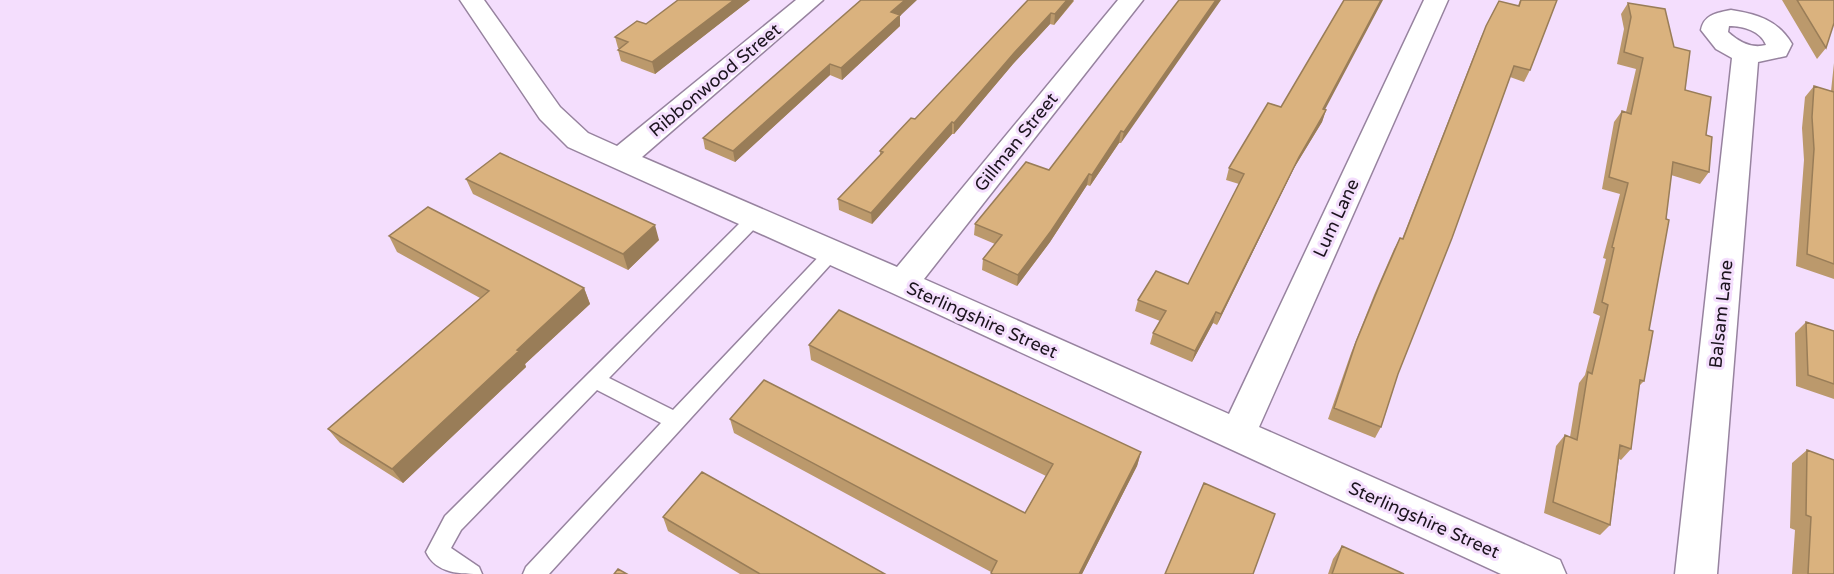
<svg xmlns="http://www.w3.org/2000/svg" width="1834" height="574" font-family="'Varela Round',sans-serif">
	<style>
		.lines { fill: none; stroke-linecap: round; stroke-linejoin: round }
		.lane-casing { stroke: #97839f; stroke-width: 3 }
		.street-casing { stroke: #97839f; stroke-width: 3 }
		.lane { fill: #fff; fill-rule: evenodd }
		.street { fill: #fff; fill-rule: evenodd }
		.wall { fill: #bb996c }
		.shaded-wall { fill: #997d58 }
		.building { fill: #dab27e; stroke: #997d58; stroke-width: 1.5 }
		.labels { text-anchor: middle; stroke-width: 6; stroke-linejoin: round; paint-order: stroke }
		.street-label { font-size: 18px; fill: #1c141e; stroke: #f4defd }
	</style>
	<rect width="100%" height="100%" fill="#f4defd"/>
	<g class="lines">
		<g class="lane-casing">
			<path id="lane" d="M754,213L760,215L762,219L760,223L609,378L673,410L826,249L832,247L838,249L841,253L549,574H523L526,567L661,423L597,390L461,530L451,548L479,567L482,574C461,574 436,574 426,552L445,516L748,215Z"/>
		</g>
		<g class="street-casing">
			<path id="street" d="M460,0H484L560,107L588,133L617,146L796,0H823L642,157L897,267L1118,0H1143L924,279L1229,414L1424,0H1448L1259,427L1560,560L1566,574H1501L890,292L568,147L540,119Z
				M1731,10C1757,14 1778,20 1792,44L1786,56L1758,62L1717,574H1675L1732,58L1716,49L1701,30C1704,14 1717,13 1731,10ZM1729,26C1743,26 1761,31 1766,45C1751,49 1739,42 1728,32Z"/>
		</g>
		<use href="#lane" class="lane"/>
		<use href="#street" class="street"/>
	</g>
	<path class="wall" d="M678,0H750L655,74L621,61L618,50L619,49L618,48L615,37L646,24Z
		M1028,0L1074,1L1054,25L1050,24L1013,64L954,134H952L872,224L839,210L838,199L880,155V151L915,119Z
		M1179,0L1121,143H1119L1090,186L1087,185L1050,242L1017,286L982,270L983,259L995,244L974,235L975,224L1049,170Z
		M1520,0H1557L1530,70L1524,82L1510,77L1398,374L1381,427L1375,438L1328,419L1351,353L1374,295L1394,249L1400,238L1402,239L1481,37L1499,1L1518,6Z
		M1782,0H1834L1826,48L1817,59Z
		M1628,3L1685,90L1706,135L1709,172L1700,184L1671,175L1649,330L1644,381L1639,386L1631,449L1621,460L1619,459L1610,525L1600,535L1544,513L1556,446L1565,435L1570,437L1579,383L1585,375L1600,316L1593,313L1606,259L1603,258L1620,194L1602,189L1614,122L1622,111L1626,112L1636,69L1617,64L1624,29L1621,14Z
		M900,16V26L842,80L830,75L735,162L705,149L703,138Z
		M1834,63V279L1796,266L1804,160L1802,128L1805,97L1814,86L1831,91Z
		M1281,107L1326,110L1322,122L1294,168L1217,325L1213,323L1192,362L1150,344L1153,333L1160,321L1135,311L1138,300L1188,284L1239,184L1226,180L1229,168Z
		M466,179L659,240L628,270L473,194Z
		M389,236L584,288L590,304L525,364L526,367L403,483L340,443L328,429L480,298L397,252Z
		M1806,322L1834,331V399L1796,386L1795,333Z
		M809,345L1141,452L1137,466L1082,574H991V572L734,433L730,419L1025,513L1046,476L811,360Z
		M1807,450L1834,574H1792L1795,530L1790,528L1792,463Z
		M663,517L885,574H740L668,531Z
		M1342,546L1404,574H1328L1333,559Z"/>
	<path class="shaded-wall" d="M734,0H750L655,74L652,62Z
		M905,0H917L900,16V26L842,80L841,68L891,12Z
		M1067,0H1074L1054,25L1055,14Z
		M1216,0H1221L1121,143L1124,132Z
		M1381,0H1383L1319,121L1323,109Z
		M1051,13L1050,24L1013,64L954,134V123L1014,53Z
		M830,64V75L735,162L733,151Z
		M1326,110L1322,122L1294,168L1217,325L1221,314L1299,157Z
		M952,122V134L872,224L871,213Z
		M1121,131L1119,143L1090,186L1092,175Z
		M1089,174L1087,185L1050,242L1017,286L1018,275Z
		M655,225L659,240L628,270L623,254Z
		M584,288L590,304L525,364L526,367L403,483L392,469L517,350Z
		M1216,312L1213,323L1192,362L1195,351Z
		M1141,452L1137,466L1082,574H1079Z"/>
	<path class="building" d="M678,0H734L652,62L618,50L628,42L615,37L637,21L646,24Z
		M861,0H905L891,12L900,15L841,68L830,64L733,151L703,138Z
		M1028,0H1067L1055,14L1051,13L1014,53L954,123L952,122L871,213L838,199L883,152L880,151L911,118L915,119Z
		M1179,0H1216L1124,132L1121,131L1092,175L1089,174L1051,231L1018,275L983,259L1002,235L975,224L1026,162L1049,170Z
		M1344,0H1381L1323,109L1326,110L1299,157L1221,314L1216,312L1195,351L1153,333L1166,311L1138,300L1156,271L1188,284L1244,174L1229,168L1268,103L1281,107Z
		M1521,0H1557L1530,70L1514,66L1452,238L1398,374L1381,427L1334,408L1356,342L1380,284L1400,238L1403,239L1486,26L1499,1L1519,6Z
		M1797,0H1834V23L1826,48Z
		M1628,3L1665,9L1674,47L1690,51L1685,90L1711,97L1706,135L1712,137L1709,172L1673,162L1666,219L1669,220L1649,330L1653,331L1644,381L1640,380L1631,449L1620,445L1610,525L1553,502L1565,435L1577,440L1588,372L1592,374L1608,305L1602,302L1614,248L1612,247L1628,183L1609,177L1622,111L1631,114L1643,58L1624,52L1631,17Z
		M1814,86L1834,92V264L1807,254L1814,149L1812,117Z
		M500,153L655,225L623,254L466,179Z
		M428,207L584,288L517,350L519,351L392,469L328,429L489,291L389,236Z
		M839,310L1141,452L1079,574H993L991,573L997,561L730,419L764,380L1025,513L1053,464L809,345Z
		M1806,322L1834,331V384L1808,375Z
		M1807,450L1834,460V574H1808L1811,517L1806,515Z
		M702,472L885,574H760L663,517Z
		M1204,483L1275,514L1253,574H1165Z
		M1342,546L1404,574H1332Z
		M618,569L627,574H614Z"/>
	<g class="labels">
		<g class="street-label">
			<text transform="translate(715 80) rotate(-40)" y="6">Ribbonwood Street</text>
			<text transform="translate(1016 142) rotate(-51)" y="6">Gillman Street</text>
			<text transform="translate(1336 218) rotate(-65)" y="6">Lum Lane</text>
			<text transform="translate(1721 314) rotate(-84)" y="6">Balsam Lane</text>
			<text transform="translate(982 320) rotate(24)" y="6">Sterlingshire Street</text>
			<text transform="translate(1424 520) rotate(24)" y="6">Sterlingshire Street</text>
		</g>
	</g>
</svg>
